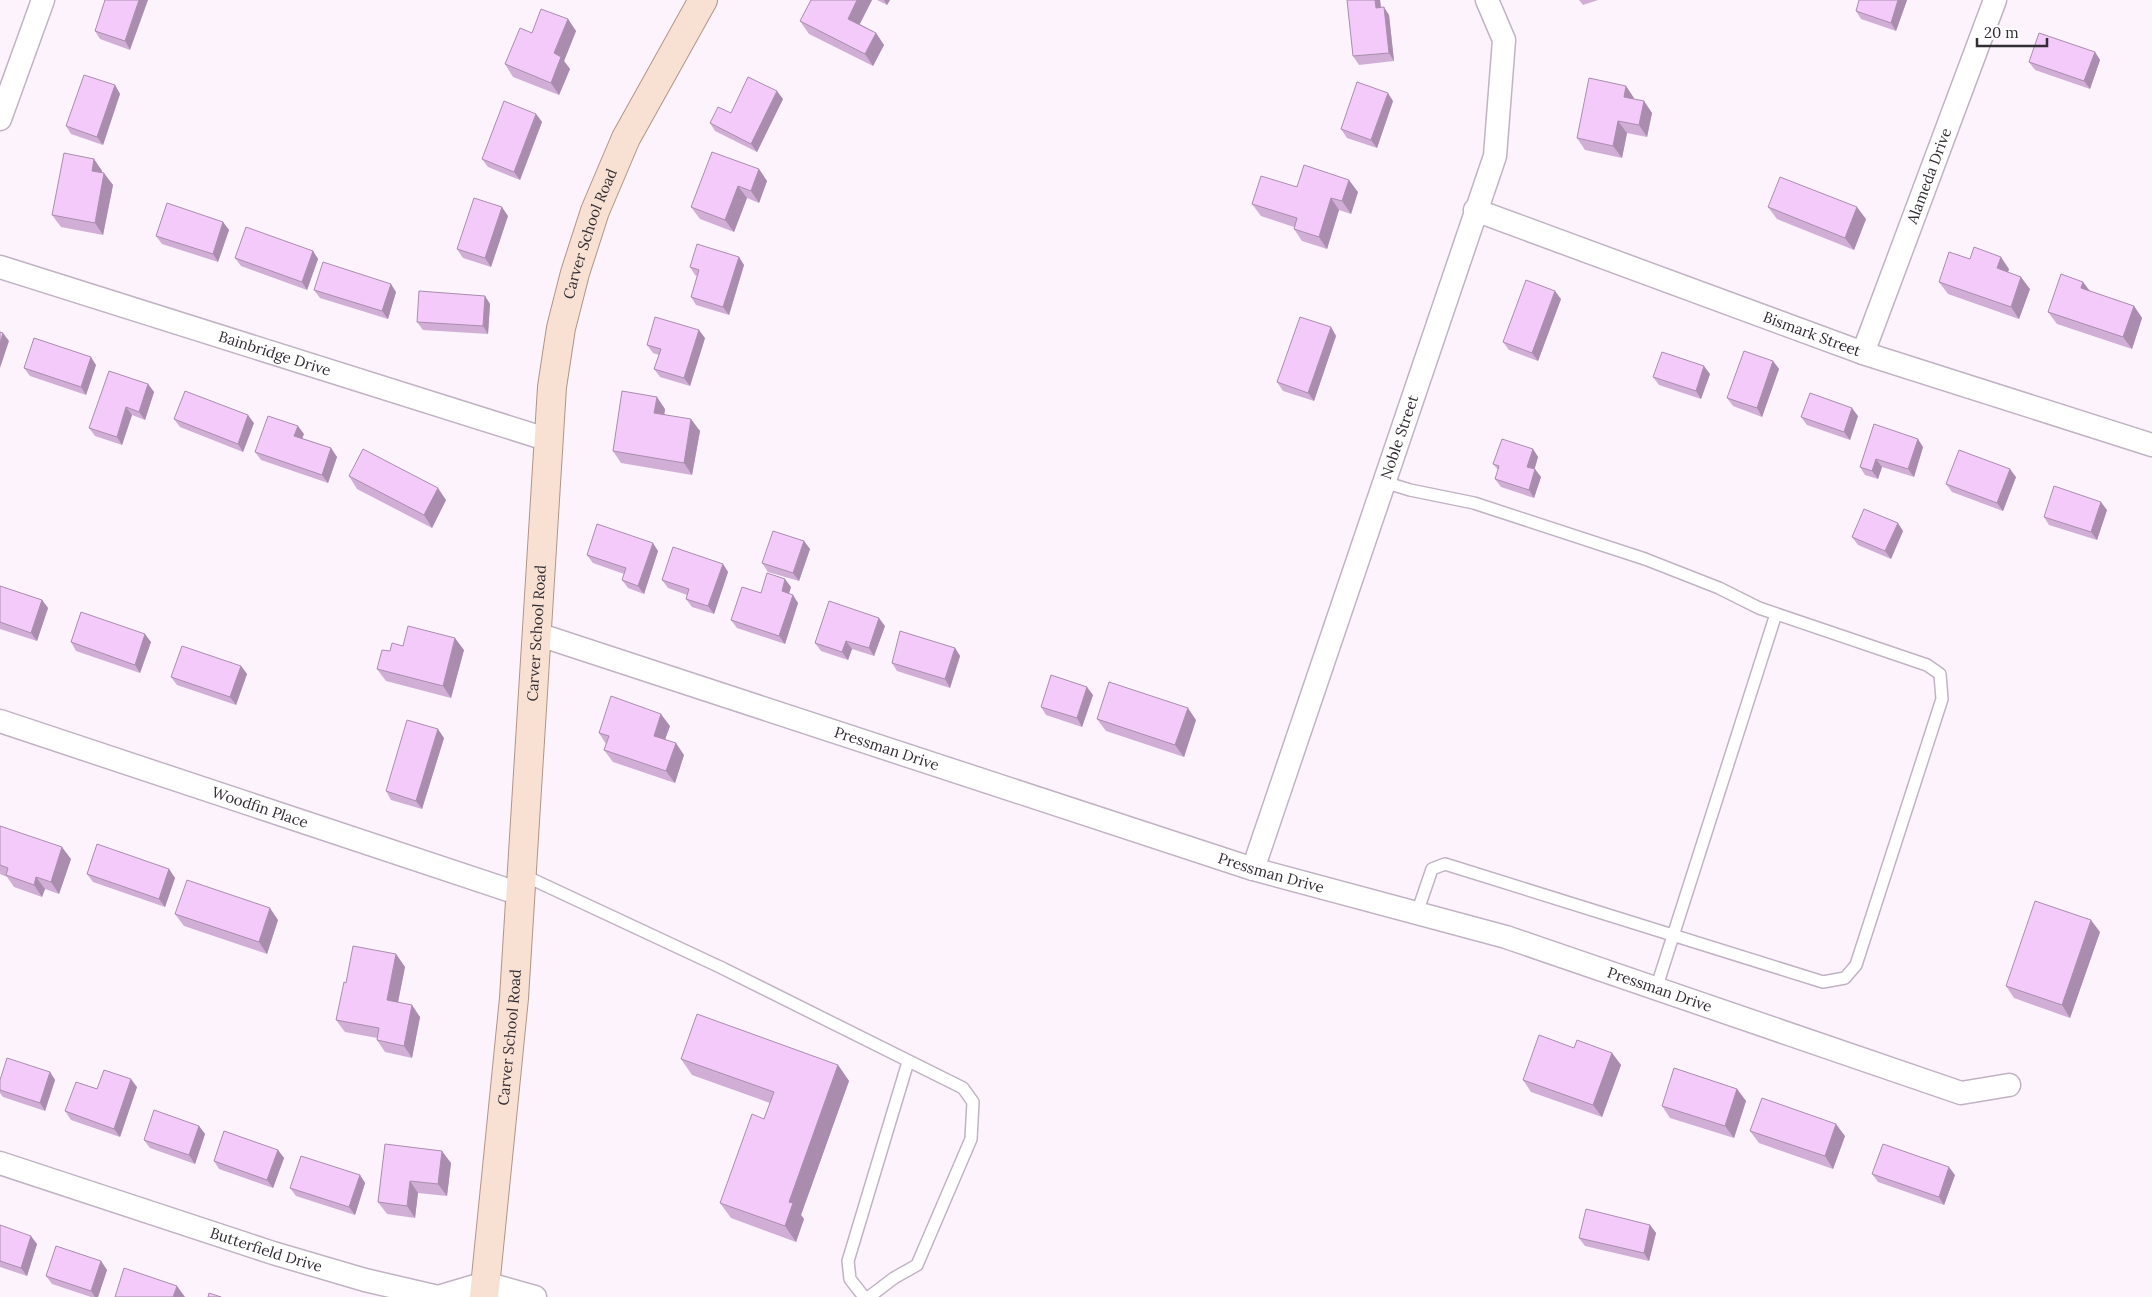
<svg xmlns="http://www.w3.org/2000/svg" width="2152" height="1297" font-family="Lora,serif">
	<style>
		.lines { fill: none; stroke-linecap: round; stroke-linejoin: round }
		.service-casing { stroke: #c1b3c3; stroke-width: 14 }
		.minor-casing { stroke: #c1b3c3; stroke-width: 25 }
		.primary-casing { stroke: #b09587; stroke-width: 30 }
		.service { stroke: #fff; stroke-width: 11 }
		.minor { stroke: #fff; stroke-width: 22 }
		.primary { stroke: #f8e1d2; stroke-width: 28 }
		.wall { fill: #d1aed6 }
		.shaded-wall { fill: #aa8dae }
		.building { fill: #f3caf9; stroke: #aa8dae }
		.labels { text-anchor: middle; stroke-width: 4; stroke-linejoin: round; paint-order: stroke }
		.street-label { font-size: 15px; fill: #332d34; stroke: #fff }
	</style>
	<rect width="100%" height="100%" fill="#fcf3fd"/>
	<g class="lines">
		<g class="service-casing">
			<path id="service" d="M1384,482L1410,490L1474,503L1645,559L1719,588L1759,608L1927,665L1940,674L1942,699L1856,965L1845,978L1823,982L1445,864L1432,869L1417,913
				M523,875L720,967L963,1088L973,1102L971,1139L917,1265L894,1278L869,1297
				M1656,989L1776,614
				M864,1297L850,1279L848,1261L908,1062"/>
		</g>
		<g class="minor-casing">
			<g id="minor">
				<path d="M0,119L43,0"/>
				<path id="s1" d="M1475,210L1863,353L2152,445"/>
				<path id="s2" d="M0,267L549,440"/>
				<path id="s3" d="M1863,353L1995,0"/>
				<path id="s4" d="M537,634L1253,869L1506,937L1961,1093L2009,1085"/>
				<path id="s5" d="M0,721L520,894"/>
				<path id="s6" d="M1253,869L1495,156L1504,40L1487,0"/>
				<path id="s7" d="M0,1163L273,1253L365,1280L438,1297L485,1283L535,1297"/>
			</g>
		</g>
		<g class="primary-casing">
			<g id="primary">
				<path id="s8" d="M484,1297L514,998L552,387L561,328L575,273L595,211L626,138L703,0"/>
			</g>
		</g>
		<use href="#service" class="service"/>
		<use href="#minor" class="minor"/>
		<use href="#primary" class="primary"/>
	</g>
	<path class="wall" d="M105,0L130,50L100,39L95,31Z
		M811,0H872L860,24L876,33L884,45L873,66L809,34L800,21Z
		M877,0H890L887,5Z
		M1347,0H1380L1381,7L1389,15L1394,61L1359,65L1353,56Z
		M1579,0H1598L1583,5Z
		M1907,0L1896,31L1861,19L1856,11Z
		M568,19L576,31L564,61L570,69L559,95L513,77L505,64L532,33Z
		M2095,52L2100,60L2090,89L2035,70L2029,62Z
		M115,85L120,94L103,145L71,134L66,126Z
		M1626,86L1634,99L1644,101L1652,113L1647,137L1627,133L1622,158L1585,150L1577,138Z
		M783,99L757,152L715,131L710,123L731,113Z
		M1393,101L1377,148L1347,138L1341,129Z
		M536,114L542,122L520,180L488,167L482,159Z
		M94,159L102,171V173L113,185L103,235L61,227L52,215Z
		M759,169L767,181L759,203L747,198L734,232L700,219L691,207Z
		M1297,187L1358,192L1351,214L1339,210L1327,249L1302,241L1294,229V227L1261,216L1252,204Z
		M1768,207L1866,219L1854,250L1777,219Z
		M508,216L491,267L463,258L457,249Z
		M223,222L229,230L218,262L162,244L156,236Z
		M313,251L318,259L307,290L241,266L235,258Z
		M739,257L744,265L729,315L696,305L691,297L697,276L695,275L690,267Z
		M1970,259L2009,269L2008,272L2030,289L2019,319L1948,294L1939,282Z
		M2083,282L2090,291L2134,306L2142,318L2132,349L2057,324L2048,312Z
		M314,290L396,292L388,319L320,298Z
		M485,296L490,304L488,334L423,330L417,322Z
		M1561,299L1538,361L1509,350L1503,342Z
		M1331,327L1336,336L1314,401L1283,391L1277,382Z
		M705,338L690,386L660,377L654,369L659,355L653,353L647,345Z
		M1773,361L1779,369L1762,417L1733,406L1727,398Z
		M96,365L86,395L30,376L24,368Z
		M1710,374L1701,399L1659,385L1653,377Z
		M148,384L154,392L145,420L132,415L122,445L95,436L89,428Z
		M665,409L664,414L700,431L692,475L621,463L613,451Z
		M1858,416L1850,440L1807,425L1801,417Z
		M174,419L254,423L243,452L180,427Z
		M1874,424L1923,447L1914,477L1882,467L1878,479L1865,475L1860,467Z
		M304,434L302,438L331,448L337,457L328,483L261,460L255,452Z
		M1533,449L1538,457L1534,469L1541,477L1534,498L1501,487L1495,479L1498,470L1493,464Z
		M349,476L446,500L432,528L357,489Z
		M2016,477L2003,511L1952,492L1946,484Z
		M2107,510L2097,540L2049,525L2044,517Z
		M1903,531L1891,559L1858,545L1852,537Z
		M804,541L810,549L799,581L768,572L762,563Z
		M658,551L644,594L628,588L622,580L624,574L593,563L587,555Z
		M723,564L728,572L714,614L692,607L686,599L687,595L668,588L662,580Z
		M0,586L42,600L48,608L37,641L0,629Z
		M791,587L789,594L798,603L785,644L737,628L731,620L761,593Z
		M885,626L874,656L852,649L848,660L821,651L815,643Z
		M71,642H151L140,673L76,651Z
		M403,646L464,650L451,698L386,681L377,669L390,651Z
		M955,648L960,656L950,688L897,671L892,663Z
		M241,666L247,674L236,705L177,685L171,677Z
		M1093,695L1082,727L1046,715L1041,707Z
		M1097,719L1196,720L1184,757L1106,731Z
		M670,726L665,739L684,755L675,783L613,762L604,750L606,744L599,733Z
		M444,738L422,809L391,800L386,791Z
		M0,826L71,859L59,894L45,889L42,897L14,887L7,877L0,874Z
		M169,869L175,878L165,907L93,882L87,874Z
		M175,914L278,920L267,954L184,926Z
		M2100,932L2070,1018L2014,998L2006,986Z
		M396,954L405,967L398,1002L420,1017L412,1058L385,1052L377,1040V1038L345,1032L336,1020L346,983Z
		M1574,1048L1612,1053L1621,1065L1602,1117L1531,1092L1523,1080Z
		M681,1059L838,1065L849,1081L801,1215L804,1219L796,1242L731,1218L720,1203L764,1119L770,1103L692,1075Z
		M50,1072L55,1080L45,1111L3,1097L0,1093V1080Z
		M137,1087L120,1137L71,1120L65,1111L97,1089Z
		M1737,1089L1746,1101L1734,1138L1670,1118L1662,1106Z
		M199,1126L205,1134L195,1164L150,1148L144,1140Z
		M1750,1131L1845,1136L1833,1169L1759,1143Z
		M385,1144L451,1163L447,1196L418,1193L415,1218L387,1214L378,1202Z
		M278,1150L284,1158L273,1188L219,1169L214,1161Z
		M1872,1174L1955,1175L1944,1205L1878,1182Z
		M360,1175L365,1183L355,1215L296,1196L290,1188Z
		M0,1225L37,1244L27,1276L0,1267Z
		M1650,1225L1656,1233L1649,1261L1585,1246L1579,1238Z
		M101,1261L107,1270L98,1297H91L52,1284L46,1276Z"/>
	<path class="shaded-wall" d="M139,0H148L130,50L125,41Z
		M857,0H872L856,31L848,19Z
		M884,0H890L887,5Z
		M1375,0H1380L1382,16L1376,8Z
		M1898,0H1907L1896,31L1891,23Z
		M1384,7L1389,15L1394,61L1389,53Z
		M568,19L576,31L564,61L570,69L559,95L551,83L554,53Z
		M876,33L884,45L873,66L865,54Z
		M2095,52L2100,60L2090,89L2084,81Z
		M115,85L120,94L103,145L97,137Z
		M1626,86L1634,98L1632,109L1624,97Z
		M777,91L783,99L757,152L751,144Z
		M1388,93L1393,101L1377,148L1371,140Z
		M1644,101L1652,113L1647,137L1639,125Z
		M536,114L542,122L520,180L514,172Z
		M1618,121L1627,133L1622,158L1613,146Z
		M94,159L102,171L100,183L92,171Z
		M759,169L767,181L759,203L751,191Z
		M104,173L113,185L103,235L95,223Z
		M1349,180L1358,192L1351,214L1342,201Z
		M738,186L747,198L734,232L725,220Z
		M1331,198L1339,210L1327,249L1319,237Z
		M502,207L508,216L491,267L485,258Z
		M1857,207L1866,219L1854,250L1845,238Z
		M223,222L229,230L218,262L213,254Z
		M313,251L318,259L307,290L302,282Z
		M739,257L744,265L729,315L723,307Z
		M2001,257L2009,269L2005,280L1997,268Z
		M2021,277L2030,289L2019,319L2011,307Z
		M2083,282L2092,294L2081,288Z
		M391,284L396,292L388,319L382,311Z
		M1555,291L1561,299L1538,361L1532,353Z
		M485,296L490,304L488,334L483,326Z
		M2134,306L2142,318L2132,349L2123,337Z
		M1331,327L1336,336L1314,401L1308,393Z
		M699,330L705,338L690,386L684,378Z
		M3,333L9,341L0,368V343Z
		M91,357L96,365L86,395L81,387Z
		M1773,361L1779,369L1762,417L1757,408Z
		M1704,366L1710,374L1701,399L1696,391Z
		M148,384L154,392L145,420L139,412Z
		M657,397L665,409L663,425L654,413Z
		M126,407L132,415L122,445L117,437Z
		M1852,408L1858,416L1850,440L1844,432Z
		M248,415L254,423L243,452L238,444Z
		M691,419L700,431L692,475L684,463Z
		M298,426L304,434L300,444L294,436Z
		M1918,439L1923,447L1914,477L1908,469Z
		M331,448L337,457L328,483L322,475Z
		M1533,449L1538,457L1533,475L1527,467Z
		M1876,459L1882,467L1878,479L1872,471Z
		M1535,469L1541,477L1534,498L1529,490Z
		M2010,469L2016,477L2003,511L1997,503Z
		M438,488L446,500L432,528L424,515Z
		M2101,502L2107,510L2097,540L2091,532Z
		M1898,523L1903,531L1891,559L1885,551Z
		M804,541L810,549L799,581L793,573Z
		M653,543L658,551L644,594L638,586Z
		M723,564L728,572L714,614L708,606Z
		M785,579L791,587L787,599L782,591Z
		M793,595L798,603L785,644L779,636Z
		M42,600L48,608L37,641L31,633Z
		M879,618L885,626L874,656L869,648Z
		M145,634L151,642L140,673L135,665Z
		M455,638L464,650L451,698L443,686Z
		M846,641L852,649L848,660L842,652Z
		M955,648L960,656L950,688L945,679Z
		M241,666L247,674L236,705L230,697Z
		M1087,687L1093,695L1082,727L1077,718Z
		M1188,708L1196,720L1184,757L1175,745Z
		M661,714L670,726L662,748L654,736Z
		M438,729L444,738L422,809L416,801Z
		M676,743L684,755L675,783L666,771Z
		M62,847L71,859L59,894L51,882Z
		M169,869L175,878L165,907L159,899Z
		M36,877L45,889L42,897L34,885Z
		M270,908L278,920L267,954L259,942Z
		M2091,920L2100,932L2070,1018L2062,1005Z
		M396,954L405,967L396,1012L387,1000Z
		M412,1005L420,1017L412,1058L404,1046Z
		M1612,1053L1621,1065L1602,1117L1593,1105Z
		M838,1065L849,1081L801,1215L804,1219L796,1242L785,1226L789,1202Z
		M50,1072L55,1080L45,1111L40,1103Z
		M131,1079L137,1087L120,1137L114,1129Z
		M1737,1089L1746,1101L1734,1138L1725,1126Z
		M1836,1124L1845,1136L1833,1169L1825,1156Z
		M199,1126L205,1134L195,1164L189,1155Z
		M278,1150L284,1158L273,1188L267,1180Z
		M442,1151L451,1163L447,1196L438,1184Z
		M1949,1167L1955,1175L1944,1205L1939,1197Z
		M360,1175L365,1183L355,1215L349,1207Z
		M410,1181L418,1193L415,1218L407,1206Z
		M1650,1225L1656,1233L1649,1261L1644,1253Z
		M31,1236L37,1244L27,1276L21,1268Z
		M101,1261L107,1270L98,1297H95L91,1291Z
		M177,1286L185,1297H173Z"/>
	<path class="building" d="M105,0H139L125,41L95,31Z
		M811,0H857L848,19L876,33L865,54L800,21Z
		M1347,0H1375L1376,8L1384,7L1389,53L1353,56Z
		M1859,0H1898L1891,23L1856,11Z
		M541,9L568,19L554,53L561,57L551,83L505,64L520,28L532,33Z
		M2039,33L2095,52L2084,81L2029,62Z
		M84,75L115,85L97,137L66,126Z
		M748,77L777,91L751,144L710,123L718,107L731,113Z
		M1589,78L1626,86L1624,97L1644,101L1639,125L1618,121L1613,146L1577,138Z
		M1357,82L1388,93L1371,140L1341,129Z
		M504,101L536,114L514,172L482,159Z
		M712,152L759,169L751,191L738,186L725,220L691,207Z
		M64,153L94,159L92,171L104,173L95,223L52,215Z
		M1304,165L1349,180L1342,201L1331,198L1319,237L1294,229L1297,218L1252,204L1261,176L1297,187Z
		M1780,177L1857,207L1845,238L1768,207Z
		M474,198L502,207L485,258L457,249Z
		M167,203L223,222L213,254L156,236Z
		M246,227L313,251L302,282L235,258Z
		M697,244L739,257L723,307L691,297L699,270L690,267Z
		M1974,247L2001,257L1997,268L2021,277L2011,307L1939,282L1949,252L1970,259Z
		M323,262L391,284L382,311L314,290Z
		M2061,274L2083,282L2081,288L2134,306L2123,337L2048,312Z
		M1526,280L1555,291L1532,353L1503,342Z
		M419,291L485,296L483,326L417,322Z
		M655,317L699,330L684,378L654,369L661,349L647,345Z
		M1300,317L1331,327L1308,393L1277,382Z
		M0,332L3,333L0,343Z
		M34,338L91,357L81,387L24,368Z
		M1744,351L1773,361L1757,408L1727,398Z
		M1662,352L1704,366L1696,391L1653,377Z
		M109,371L148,384L139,412L126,407L117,437L89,428Z
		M185,391L248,415L238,444L174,419Z
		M622,391L657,397L654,413L691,419L684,463L613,451Z
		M1810,393L1852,408L1844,432L1801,417Z
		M268,416L298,426L294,436L331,448L322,475L255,452Z
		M1874,424L1918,439L1908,469L1876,459L1872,471L1860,467Z
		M1502,439L1533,449L1527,467L1535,469L1529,490L1495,479L1499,466L1493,464Z
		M363,449L438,488L424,515L349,476Z
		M1959,450L2010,469L1997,503L1946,484Z
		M2054,486L2101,502L2091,532L2044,517Z
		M1864,509L1898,523L1885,551L1852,537Z
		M597,524L653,543L638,586L622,580L626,568L587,555Z
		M773,531L804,541L793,573L762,563Z
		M673,547L723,564L708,606L686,599L689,589L662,580Z
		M767,573L785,579L782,591L793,595L779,636L731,620L742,587L761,593Z
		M0,586L42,600L31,633L0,622Z
		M829,601L879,618L869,648L846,641L842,652L815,643Z
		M81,612L145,634L135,665L71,642Z
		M408,626L455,638L443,686L377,669L382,650L390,651L392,643L403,646Z
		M900,631L955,648L945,679L892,663Z
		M182,646L241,666L230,697L171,677Z
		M1051,675L1087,687L1077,718L1041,707Z
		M1109,682L1188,708L1175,745L1097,719Z
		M611,696L661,714L654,736L676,743L666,771L604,750L609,736L599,733Z
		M407,720L438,729L416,801L386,791Z
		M0,826L62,847L51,882L36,877L34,885L6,875L8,868L0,865Z
		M97,844L169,869L159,899L87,874Z
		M187,880L270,908L259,942L175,914Z
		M2035,901L2091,920L2062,1005L2006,986Z
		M353,946L396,954L387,1000L412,1005L404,1046L377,1040L379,1028L336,1020L344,982L346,983Z
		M697,1014L838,1065L789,1202L793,1203L785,1226L720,1203L752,1114L764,1119L774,1092L681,1059Z
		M1539,1035L1574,1048L1577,1040L1612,1053L1593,1105L1523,1080Z
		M7,1058L50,1072L40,1103L0,1090V1080Z
		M1674,1068L1737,1089L1725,1126L1662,1106Z
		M104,1070L131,1079L114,1129L65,1111L76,1082L97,1089Z
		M1762,1098L1836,1124L1825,1156L1750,1131Z
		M154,1110L199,1126L189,1155L144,1140Z
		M224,1131L278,1150L267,1180L214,1161Z
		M385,1144L442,1151L438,1184L410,1181L407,1206L378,1202Z
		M1883,1144L1949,1167L1939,1197L1872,1174Z
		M301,1156L360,1175L349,1207L290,1188Z
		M1586,1209L1650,1225L1644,1253L1579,1238Z
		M0,1225L31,1236L21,1268L0,1261Z
		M56,1246L101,1261L91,1291L46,1276Z
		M124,1268L177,1286L173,1297H115Z
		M209,1293L221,1297H208Z"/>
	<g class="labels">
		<g class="street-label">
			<text dy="5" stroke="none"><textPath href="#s3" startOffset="189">Alameda Drive</textPath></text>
			<text dy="5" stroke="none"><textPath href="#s8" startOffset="1071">Carver School Road</textPath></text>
			<text dy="5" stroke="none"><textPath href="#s1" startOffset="359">Bismark Street</textPath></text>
			<text dy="5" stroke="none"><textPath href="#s2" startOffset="288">Bainbridge Drive</textPath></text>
			<text dy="5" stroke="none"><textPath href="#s6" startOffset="456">Noble Street</textPath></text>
			<text dy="5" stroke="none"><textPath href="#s8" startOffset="666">Carver School Road</textPath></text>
			<text dy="5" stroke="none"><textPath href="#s4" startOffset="368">Pressman Drive</textPath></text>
			<text dy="5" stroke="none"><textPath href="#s5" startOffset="274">Woodfin Place</textPath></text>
			<text dy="5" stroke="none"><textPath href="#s4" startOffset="772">Pressman Drive</textPath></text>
			<text dy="5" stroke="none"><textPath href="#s4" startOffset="1178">Pressman Drive</textPath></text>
			<text dy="5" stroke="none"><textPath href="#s8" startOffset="261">Carver School Road</textPath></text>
			<text dy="5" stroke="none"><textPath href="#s7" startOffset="280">Butterfield Drive</textPath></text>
		</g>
	</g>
	<path d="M1977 38v8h70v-8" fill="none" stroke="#332d34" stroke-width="2.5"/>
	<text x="1984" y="38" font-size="15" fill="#332d34" stroke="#ffffff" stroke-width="4" paint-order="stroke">20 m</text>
</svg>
